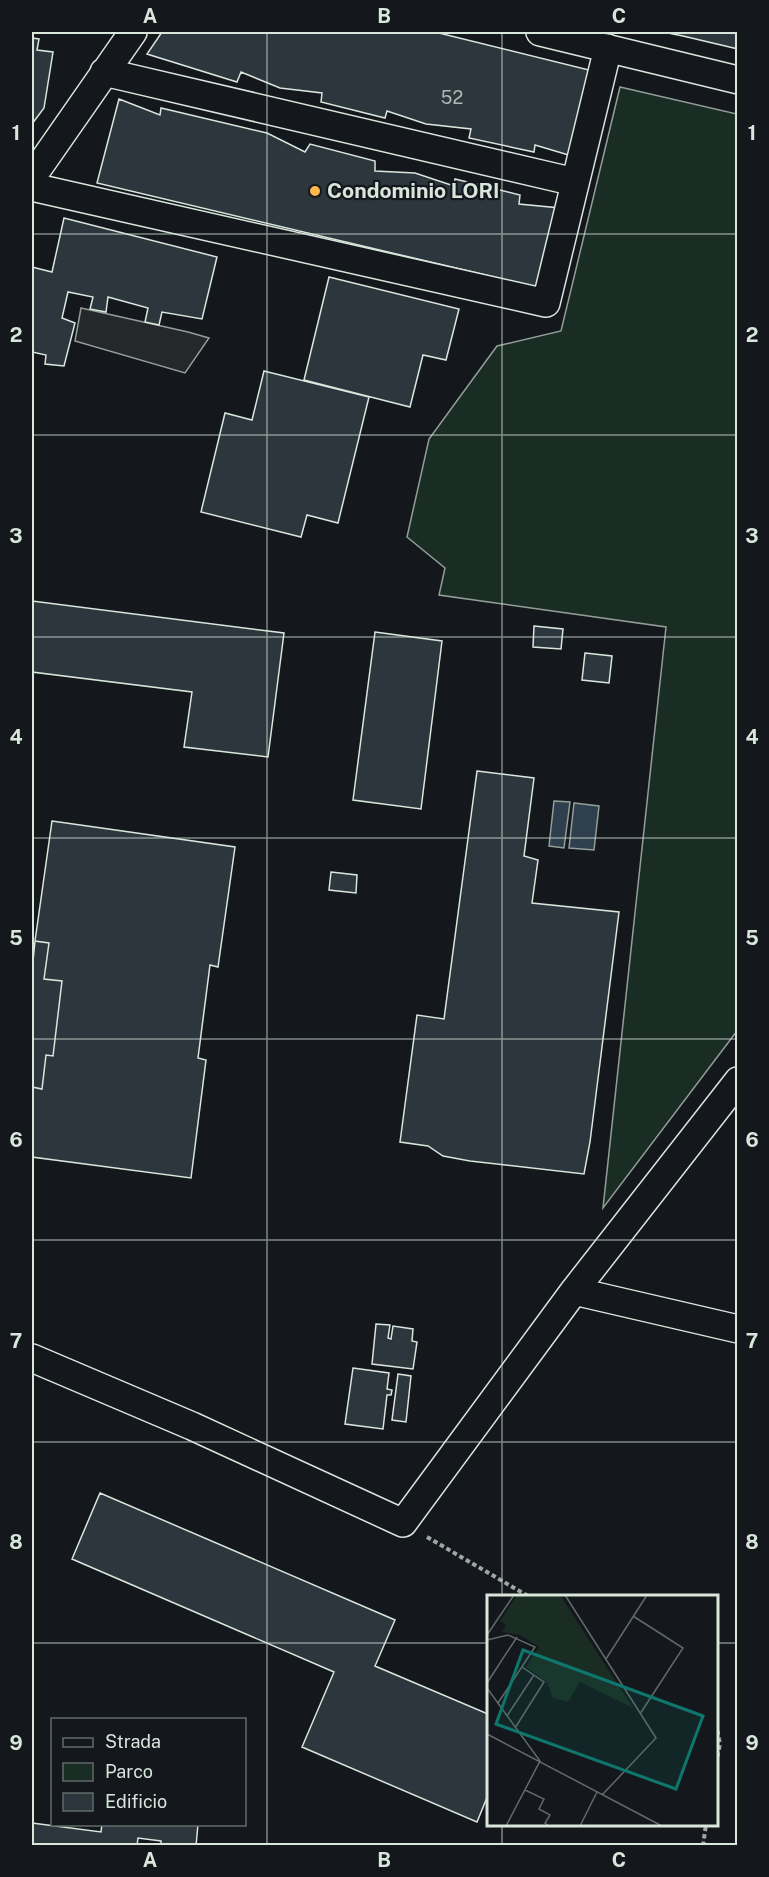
<svg xmlns="http://www.w3.org/2000/svg" width="769" height="1877" font-family="'Public Sans',sans-serif">
	<style>
		.green { fill: #1a2d24; stroke: #939e99; stroke-width: 1.5 }
		.parking { fill: #24282b; stroke: #939e99; stroke-width: 1.5 }
		.water { fill: #2f3f4d; stroke: #939e99; stroke-width: 1.5 }
		.building { fill: #2c363c; stroke: #d8e6dc; stroke-width: 1.5 }
		.lines { fill: none; stroke-linecap: round; stroke-linejoin: round }
		.minor-casing { stroke: #d8e6dc; stroke-width: 30 }
		.path { stroke: #9da8a2; stroke-width: 4; stroke-dasharray: 4.5 3; stroke-linecap: butt }
		.minor { stroke: #14181c; stroke-width: 27 }
		.grid { fill: none; stroke: #d8e6dc; stroke-width: 1.5; stroke-opacity: 0.55 }
		.poi-dot { fill: #ffb74d; stroke: #14181c; stroke-width: 2 }
		.labels { text-anchor: middle; stroke-width: 4.5; stroke-linejoin: round; paint-order: stroke }
		.number-label { font-size: 18px; fill: #adbab4 }
		.poi-label { font-size: 21px; font-weight: bold; fill: #d8e6dc; stroke: #14181c; text-anchor: start }
		.inset-road { fill: none; stroke: #626a69; stroke-width: 1.5 }
		.view { fill: #0f766e; fill-opacity: 0.15; stroke: #0f766e; stroke-width: 3 }
		.inset-edge { fill: none; stroke: #d8e6dc; stroke-width: 3 }
		.neatline { fill: none; stroke: #d8e6dc; stroke-width: 2 }
		.grid-label { font-size: 20px; text-anchor: middle; font-weight: bold; fill: #d8e6dc }
	</style>
	<rect width="100%" height="100%" fill="#14181c"/>
	<path class="green" d="M620,87L737,114V1031L603,1208L666,627L439,595L445,568L407,537L429,439L497,346L561,331Z"/>
	<path class="parking" d="M81,308L188,332L209,338L185,373L75,341Z"/>
	<path class="water" d="M554,801L570,802L564,848L549,846Z
		M574,803L599,806L594,850L569,848Z"/>
	<path class="building" d="M162,32H435L589,70L572,156L535,145L534,152L469,138L471,129L426,124L387,111L385,118L321,102L322,93L280,88L241,72L237,82L147,54Z
		M663,32H738V49L683,36Z
		M32,38L39,39L37,50L53,52L44,108L32,124Z
		M119,99L160,115L161,108L267,133L305,152L310,144L375,161V171L415,173L454,186L455,179L520,195L519,204L560,208L540,288L97,183Z
		M64,218L217,257L202,319L162,312L159,325L145,322L148,308L108,297L106,312L90,309L93,297L68,292L62,318L75,323L64,366L45,364L46,355L32,352V267L52,272Z
		M329,277L459,309L446,360L423,355L410,407L304,380Z
		M264,371L369,397L338,523L307,515L301,537L201,512L225,413L252,420Z
		M32,601L284,633L268,757L184,747L192,692L32,672Z
		M534,626L563,629L561,649L533,647Z
		M375,632L442,641L421,809L353,800Z
		M585,653L612,656L609,683L582,680Z
		M477,771L534,778L524,856L538,860L532,903L619,912L590,1142L584,1174L470,1161L443,1156L428,1146L400,1142L417,1015L444,1019Z
		M52,821L235,847L218,967L210,965L198,1058L206,1060L191,1178L32,1157V1087L42,1089L46,1055L53,1056L62,981L44,979L49,943L35,941Z
		M331,872L357,875L356,893L329,890Z
		M35,941L49,943L44,979L62,981L53,1056L46,1055L42,1089L32,1087V971Z
		M376,1324L390,1325L388,1338L391,1339L393,1326L413,1329L412,1341L417,1342L413,1369L372,1364Z
		M353,1368L389,1373L387,1389L392,1390L391,1395H387L383,1429L345,1424Z
		M398,1374L411,1376L406,1422L392,1420Z
		M100,1493L395,1620L375,1666L488,1714V1795L477,1822L302,1747L334,1672L72,1559Z
		M32,1823L101,1832L102,1824H198L196,1846H161V1841L138,1838L137,1846H32Z"/>
	<g class="lines">
		<g class="minor-casing">
			<path id="minor" d="M540,32L738,80
				M104,72L575,182
				M32,177L133,32
				M32,187L546,303L608,48
				M574,1291L738,1329
				M32,1358L192,1426L403,1523L574,1291L738,1081"/>
		</g>
		<path class="path" d="M427,1537L528,1596
			M716,1723L720,1744L716,1763
			M703,1846L706,1824"/>
		<use href="#minor" class="minor"/>
	</g>
	<path class="grid" d="M267,32V1846M502,32V1596M32,234H738M32,435H738M32,637H738M32,838H738M32,1039H738M32,1240H738M32,1442H738M32,1643H488M716,1643H738M502,1824V1846"/>
	<circle class="poi-dot" cx="315" cy="191" r="6"/>
	<g class="labels">
		<g class="number-label">
			<text x="452" y="104">52</text>
		</g>
		<g class="poi-label">
			<text x="327" y="198">Condominio LORI</text>
		</g>
	</g>
	<g transform="translate(487 1595)">
		<rect width="231" height="231" fill="#14181c"/>
		<path d="M30,0H73L146,113L93,87L81,107L66,103L60,87L39,72L52,52L33,40L15,37L19,30L13,26Z" fill="#1a2d24"/>
		<path class="inset-road" d="M78,0L169,143L115,200M146,21L196,53L153,119M0,40L27,0M0,45L21,40L48,52L11,108M119,64L160,0M0,88L30,42M0,93L53,166L19,231M20,121L47,80M28,133L57,87L35,72M0,139L175,231M38,195L57,204L52,214L63,220L58,228L62,231M93,231L110,197"/>
		<path class="view" d="M36,55L216,121L189,194L9,129Z"/>
		<rect width="231" height="231" class="inset-edge"/>
	</g>
	<rect width="769" height="1877" fill="none" stroke="#14181c" stroke-width="66"/>
	<rect x="51" y="1718" width="195" height="108" fill="#14181c" stroke="#626a69" stroke-width="1.5"/>
	<rect x="63" y="1738" width="30" height="9" fill="#14181c" stroke="#626a69" stroke-width="1.5"/>
	<text x="105" y="1748" font-size="18" fill="#d8e6dc">Strada</text>
	<rect x="63" y="1763" width="30" height="18" fill="#1a2d24" stroke="#626a69" stroke-width="1.5"/>
	<text x="105" y="1778" font-size="18" fill="#d8e6dc">Parco</text>
	<rect x="63" y="1793" width="30" height="18" fill="#2c363c" stroke="#626a69" stroke-width="1.5"/>
	<text x="105" y="1808" font-size="18" fill="#d8e6dc">Edificio</text>
	<rect x="33" y="33" width="703" height="1811" class="neatline"/>
	<g class="grid-label">
		<text x="150" y="23">A</text>
		<text x="384" y="23">B</text>
		<text x="619" y="23">C</text>
		<text x="16" y="140">1</text>
		<text x="752" y="140">1</text>
		<text x="16" y="342">2</text>
		<text x="752" y="342">2</text>
		<text x="16" y="543">3</text>
		<text x="752" y="543">3</text>
		<text x="16" y="744">4</text>
		<text x="752" y="744">4</text>
		<text x="16" y="945">5</text>
		<text x="752" y="945">5</text>
		<text x="16" y="1147">6</text>
		<text x="752" y="1147">6</text>
		<text x="16" y="1348">7</text>
		<text x="752" y="1348">7</text>
		<text x="16" y="1549">8</text>
		<text x="752" y="1549">8</text>
		<text x="16" y="1750">9</text>
		<text x="752" y="1750">9</text>
		<text x="150" y="1867">A</text>
		<text x="384" y="1867">B</text>
		<text x="619" y="1867">C</text>
	</g>
</svg>
